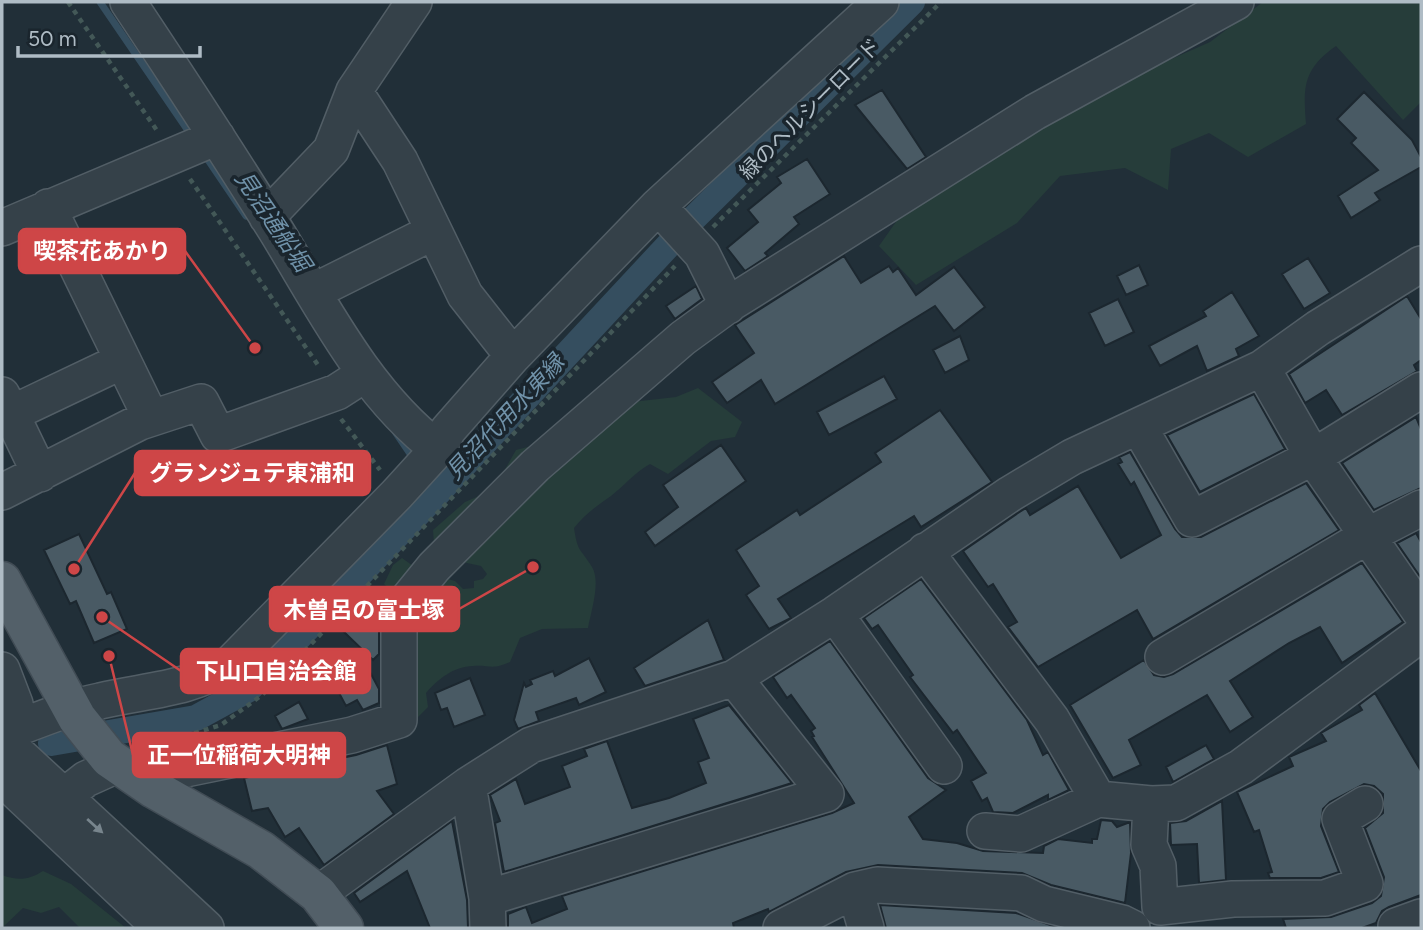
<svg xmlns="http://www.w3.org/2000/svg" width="1423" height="930" font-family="Figtree,'Noto Sans JP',sans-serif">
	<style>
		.green { fill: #263d3a }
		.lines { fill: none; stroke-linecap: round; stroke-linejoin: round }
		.stream { stroke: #354e5f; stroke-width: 7 }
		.canal { stroke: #354e5f; stroke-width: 26 }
		.building { fill: #495a64; stroke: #1c272f; stroke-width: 2 }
		.minor-casing { stroke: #525e66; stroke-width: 38 }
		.major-casing { stroke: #414c55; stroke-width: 41 }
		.path { stroke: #435857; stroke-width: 4.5; stroke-dasharray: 5 5; stroke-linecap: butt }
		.minor { stroke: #354149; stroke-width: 35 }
		.major { stroke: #536069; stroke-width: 38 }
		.oneway { fill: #78858d }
		.labels { text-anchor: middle; stroke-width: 7; stroke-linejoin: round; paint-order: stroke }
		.street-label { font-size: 21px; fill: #afbcc5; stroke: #1a252d }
		.water-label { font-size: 23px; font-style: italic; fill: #7092a9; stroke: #1a252d }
		.leader { fill: none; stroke: #ce4647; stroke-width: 2.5 }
		.callout-dot { fill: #ce4647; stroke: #1a252d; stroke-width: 2.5 }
		.callout { fill: #ce4647; stroke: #ce4647; stroke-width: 2.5 }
		.callout-label { font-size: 23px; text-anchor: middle; font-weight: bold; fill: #fff }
	</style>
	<rect width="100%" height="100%" fill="#212f38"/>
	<path class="green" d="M1263,2H1421V102L1403,120L1336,46C1303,69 1303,87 1306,124L1248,157L1209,133L1171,149L1168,190L1125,168L1060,176L1017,223L916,285L879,246L912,199L1158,65L1210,42Z
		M698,388L742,422L735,437L711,441L668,474L650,464C634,473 625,485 611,496C597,506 586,513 574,528C578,554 580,547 592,567C601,582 591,611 588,628L542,629L520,638L510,662C492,670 491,665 473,666C454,666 437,680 426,693L428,707L415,720L397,596L384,584L393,565L402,558L420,571L455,581L463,589L474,588V581L483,579L487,574L481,566L444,558L434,544L433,530L465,502L479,496L499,480L516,450L558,439L632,402L676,397Z
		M43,871L71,884L126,928H80L59,907L41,913L23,908L2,928V875C18,881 29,880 43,871Z"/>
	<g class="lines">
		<path class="stream" d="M100,2L193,138
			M204,154L246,216
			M396,433L415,461
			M426,478L437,494"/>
		<path class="canal" d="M51,743L196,718L249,689L437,494L691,221L912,2"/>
	</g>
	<path class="building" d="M882,90L926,157L907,169L855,105Z
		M1364,92L1412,140L1421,157V167L1375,193L1380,200L1351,218L1338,196L1378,170L1351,143L1356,138L1337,119Z
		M807,159L830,194L794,217L799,224L765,253L768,256L745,271L727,248L758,222L748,210L781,183L777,177Z
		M844,256L861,283L889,266L893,272L898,268L916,295L954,267L985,307L954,331L935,306L775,404L761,380L727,403L712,382L754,353L735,325Z
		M1308,258L1330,293L1304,309L1282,274Z
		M1139,265L1148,285L1126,295L1117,276Z
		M696,286L702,299L675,319L666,306Z
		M1232,292L1259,336L1236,349L1239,356L1207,371L1197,346L1160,366L1149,346L1206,316L1203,311Z
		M1407,296L1421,319V360L1414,365L1417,371L1342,415L1326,390L1305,403L1289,374Z
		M1118,299L1134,332L1105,346L1089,313Z
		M960,336L969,360L945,373L933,350Z
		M884,376L897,399L829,435L817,412Z
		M1254,394L1285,449L1200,492L1167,435Z
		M940,410L992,482L921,527L914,516L778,599L791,618L769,629L746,595L759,586L736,550L797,510L800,515L881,462L875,453Z
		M1416,417L1421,429V488L1374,510L1342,463Z
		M721,445L746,481L655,546L645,532L678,507L663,485Z
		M1130,452L1175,529L1182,537H1201L1306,483L1339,530L1153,639L1137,610L1038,667L1008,627L1017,622L993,584L988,587L963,551L1018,513L1026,508L1030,515L1078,486L1121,558L1161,535L1134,482L1131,485L1118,464L1122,462L1119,457Z
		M1416,533L1421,542V578L1397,543Z
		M79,534L107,594L111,592L127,629L94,643L76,601L70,604L44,550Z
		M1362,563L1403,622L1342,663L1320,627L1289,643L1230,681L1253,717L1230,732L1207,695L1129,740L1141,765L1113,778L1070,705L1144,660L1154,675L1164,677L1173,674Z
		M921,579L1027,720L1043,755L1048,752L1069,790L1048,800V795L1013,813L993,812L987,798L982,801L971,781L986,773L957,730L953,733L910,677L913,675L878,625L872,629L864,618Z
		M361,613L379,631V654L373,660L343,631Z
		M708,620L724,660L645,686L634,668Z
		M830,641L928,778L946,790L909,817L923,839L957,843L983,851L1043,853L1044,846L1058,839L1092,843V839H1097L1101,820L1112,821L1117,827L1130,822L1131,853L1125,903L1051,885L1022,873L878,865L846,872L769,912L768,909L733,923L734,928H508V914L523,908L526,907L532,923L567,909L562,896L832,813L854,803L812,737L814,736L811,731L815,728L791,695L787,698L773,677Z
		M589,658L606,692L579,705L576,698L536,712L539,721L518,729L514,720L524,683L526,687L532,684L530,680L553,671L555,676Z
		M363,659L379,689V703L363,710L357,700L346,706L331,678Z
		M470,678L485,715L454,727L447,708L441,710L435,693Z
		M1375,693L1421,771V895L1389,907L1382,911L1376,923L1362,928H1286L1283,919L1331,917L1372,903L1381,896L1384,877L1365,828L1383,813V794L1374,786L1364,784L1330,802L1323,809L1321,826L1339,872L1321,878H1270L1268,873L1272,872L1259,830L1254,832L1237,792L1293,766L1289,757L1326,741L1321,733L1362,710L1359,705Z
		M299,702L308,719L282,729L275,716Z
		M729,705L792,783L504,872L495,823L500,821L490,795L516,779L525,804L570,787L562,766L587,756L584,749L607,741L632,808L669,798L706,783L698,762L709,758L693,719Z
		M387,745L397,784L377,791L394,814L324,865L299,828L285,837L268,808L252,811L244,778L356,755Z
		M1206,745L1214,759L1173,782L1166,767Z
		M1222,801L1226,880L1199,883L1197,844L1171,845L1170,823L1186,821Z
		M452,821L467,900L468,928H430L407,871L360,902L354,893Z
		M880,905L1016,913L1059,928H886Z"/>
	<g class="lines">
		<g class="minor-casing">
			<path id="minor" d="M128,2C178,77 227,152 275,229C323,307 365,393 438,449
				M354,91L400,161L465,295L513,356
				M658,206L702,254L728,306
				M48,207L151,418
				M267,217L331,150L354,91L414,2
				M2,228L217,137
				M313,292L433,232
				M1262,368L1313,457L1421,613
				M2,395L40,474
				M2,418L122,361
				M1139,427L1192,519L1313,457L1421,390
				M2,492L140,422L201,402L218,435L337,392L365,374
				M925,551L1052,720L1098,799
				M835,614L944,766
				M1163,657L1369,535L1421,508
				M2,670L15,704L19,728
				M2,734C34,722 66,708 100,701C146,690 189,690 230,664L397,494L438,449L448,430L513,356L658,206L881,2
				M2,739L206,928
				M2,778L161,928
				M468,785L487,898L488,928
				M154,789L163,776L171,772L352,735L399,720V610L434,567L535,466L683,338L731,303L1035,112L1236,2
				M63,797L86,779L117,765
				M1151,804L1149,845L1158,866L1160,907L1233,899L1325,898L1365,884L1340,819L1365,804
				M985,831L1021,834L1098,799L1151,804L1176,803L1241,767L1421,634
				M855,890L866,928
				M318,894L468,785L531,745L734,678L835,614L1010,494L1072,457L1262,368L1318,328L1421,264
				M487,898L826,794L734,678
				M1396,926L1421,917
				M781,928L855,890L877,885L1021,893L1044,904L1122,923L1132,928"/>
		</g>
		<g class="major-casing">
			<path id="major" d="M2,581L77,718L109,758L154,789L261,850L318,894L344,928"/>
		</g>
		<path class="path" d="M68,2L158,132
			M190,179L320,368
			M713,227L941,2
			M341,419L380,470
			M175,739L221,725L262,695L675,266"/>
		<use href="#minor" class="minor"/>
		<use href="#major" class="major"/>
	</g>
	<defs><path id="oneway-solid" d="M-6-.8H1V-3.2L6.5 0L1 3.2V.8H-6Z" transform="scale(1.75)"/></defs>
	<use class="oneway" href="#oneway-solid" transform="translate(95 826) rotate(42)"/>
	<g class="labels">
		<g class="street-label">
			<text transform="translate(810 109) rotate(-45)" y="7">緑のヘルシーロード</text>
		</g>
		<g class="water-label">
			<text transform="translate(273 221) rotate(56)" y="8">見沼通船堀</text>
			<text transform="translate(505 417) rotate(-47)" y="8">見沼代用水東縁</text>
		</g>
	</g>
	<path class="leader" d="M255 348L185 251M74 569L135 473M533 567L459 609M102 617L181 671M109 656L133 755"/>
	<g class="callout-dot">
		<circle cx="255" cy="348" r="7"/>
		<circle cx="74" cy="569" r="7"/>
		<circle cx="533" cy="567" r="7"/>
		<circle cx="102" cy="617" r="7"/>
		<circle cx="109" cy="656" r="7"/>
	</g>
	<g class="callout">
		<rect x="19" y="229" width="166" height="44" rx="7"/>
		<rect x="135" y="451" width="235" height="44" rx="7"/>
		<rect x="270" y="587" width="189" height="44" rx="7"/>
		<rect x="181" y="649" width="189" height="44" rx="7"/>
		<rect x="133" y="733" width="212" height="44" rx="7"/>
	</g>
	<g class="callout-label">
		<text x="102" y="259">喫茶花あかり</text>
		<text x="252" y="481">グランジュテ東浦和</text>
		<text x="364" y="618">木曽呂の富士塚</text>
		<text x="276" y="679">下山口自治会館</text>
		<text x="239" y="763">正一位稲荷大明神</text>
	</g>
	<rect width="1423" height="930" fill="none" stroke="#afbcc5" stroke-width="7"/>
	<path d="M18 46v10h182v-10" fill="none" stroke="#afbcc5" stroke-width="3.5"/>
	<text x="28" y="46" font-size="21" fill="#afbcc5" stroke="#1a252d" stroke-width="5" paint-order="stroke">50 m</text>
</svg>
